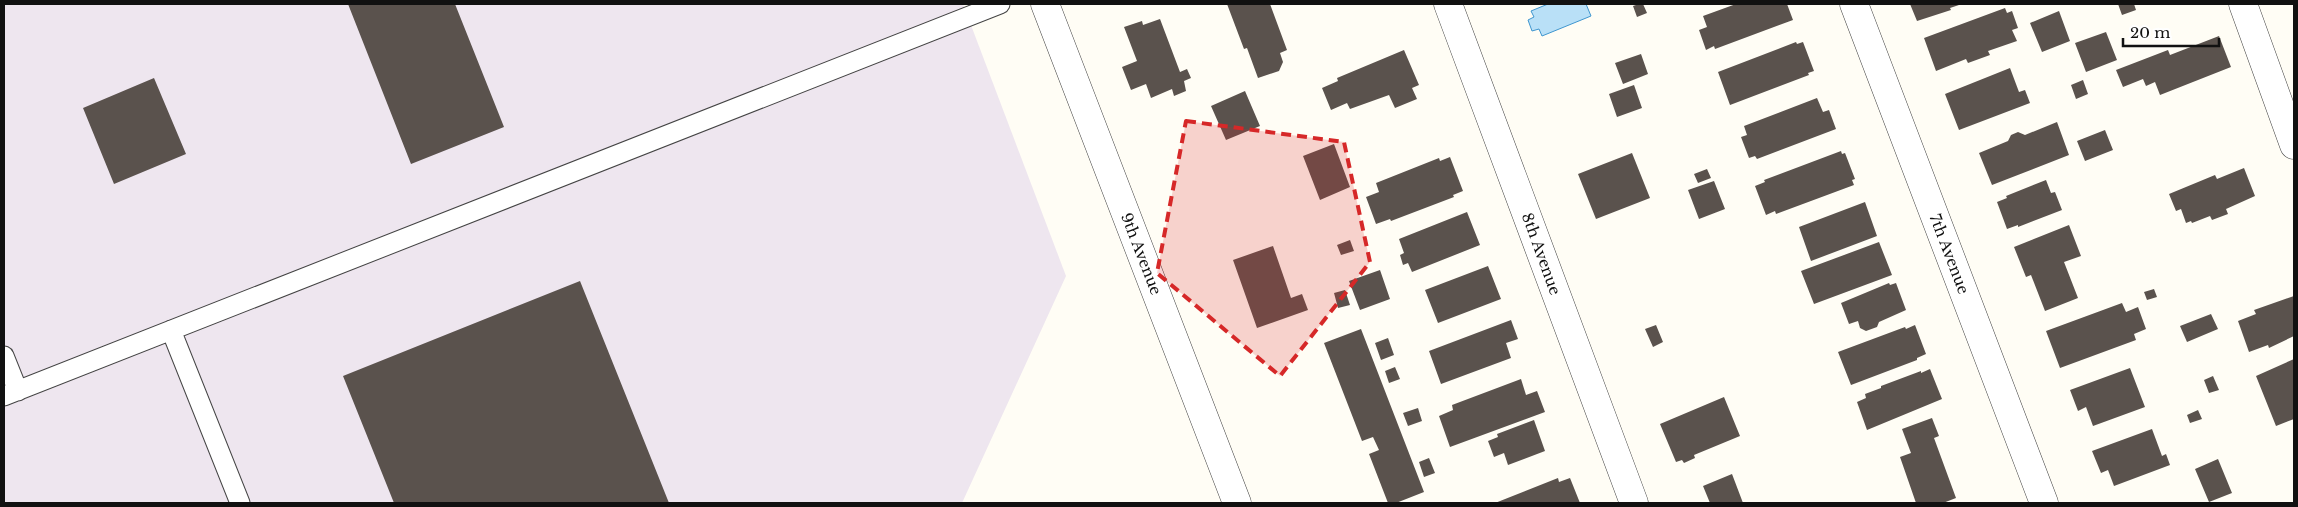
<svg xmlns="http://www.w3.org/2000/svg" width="2298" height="507" font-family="'Libre Baskerville',serif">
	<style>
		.industrial { fill: #eee6ef }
		.water { fill: #b9e0f7; stroke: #3f96cf }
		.building { fill: #5a524d }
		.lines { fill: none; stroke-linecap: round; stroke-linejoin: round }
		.lane-casing { stroke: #444; stroke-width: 21 }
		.street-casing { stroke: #444; stroke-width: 29 }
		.lane { stroke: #fff; stroke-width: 19 }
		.street { stroke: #fff; stroke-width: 28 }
		.marked { fill: #d62828; fill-opacity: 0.2; stroke: #d62828; stroke-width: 4; stroke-dasharray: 10 6; stroke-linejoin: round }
		.labels { text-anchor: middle; stroke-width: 5; stroke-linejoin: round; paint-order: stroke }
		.street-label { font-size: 15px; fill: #111; stroke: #fff }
	</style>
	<rect width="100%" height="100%" fill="#fffdf5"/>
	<path class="industrial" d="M4,4H963L1066,276L962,503H4Z"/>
	<path class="water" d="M1548,4H1586L1591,16L1542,36L1539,29L1532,31L1528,20L1534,17L1531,11Z"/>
	<path class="building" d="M348,4H455L504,127L411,164Z
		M1227,4H1270L1287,50L1280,53L1283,62L1279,71L1258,78L1247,48L1244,49Z
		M1639,4H1643L1647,13L1637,17L1633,6Z
		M1736,4H1787L1793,20L1715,49L1714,46L1706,50L1699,30L1707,27L1703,16Z
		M1910,4H1962L1950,8L1951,10L1917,21Z
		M2118,4H2134L2136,10L2122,15Z
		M2005,8L2007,13L2012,11L2018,28L2012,30L2017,41L1988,51L1990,55L1968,63L1966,59L1936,71L1924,38Z
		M2059,11L2070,41L2042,52L2030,23Z
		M1160,19L1180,72L1187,69L1191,78L1184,81L1186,91L1174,96L1172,89L1151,98L1146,84L1131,90L1122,67L1137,61L1124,27L1142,21L1143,25Z
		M2106,32L2117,60L2086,72L2075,43Z
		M2219,36L2231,67L2160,95L2155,82L2146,86L2143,79L2123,87L2116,70L2168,50L2170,55Z
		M1796,42L1797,44L1803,42L1814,71L1808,73L1809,75L1730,105L1718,72Z
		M1404,50L1419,85L1412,88L1417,99L1395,108L1389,95L1350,109L1347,103L1331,110L1322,88L1338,81L1337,78Z
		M1641,54L1648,74L1623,84L1615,63Z
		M2010,68L2019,92L2025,90L2030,103L1959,130L1945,94Z
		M154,78L186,154L114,184L83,108Z
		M2083,80L2088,94L2076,99L2071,85Z
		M1634,85L1642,108L1617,117L1609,94Z
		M1245,91L1260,126L1226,140L1211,106Z
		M1817,98L1823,112L1829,110L1836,129L1757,159L1755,156L1749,158L1741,137L1747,135L1744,126Z
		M2057,122L2069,155L1992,185L1979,153L2008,141L2011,135L2018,132L2025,135Z
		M2105,130L2113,150L2085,161L2077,141Z
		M1334,144L1350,187L1320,200L1303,156Z
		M1841,151L1842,154L1845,153L1855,179L1852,180L1854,185L1776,214L1775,211L1766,215L1755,186L1765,182L1764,180Z
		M1632,153L1650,198L1596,219L1578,174Z
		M1450,157L1463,191L1453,195L1454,197L1391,221L1390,219L1376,224L1366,197L1379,192L1376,183L1439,158L1440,161Z
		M2244,168L2255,196L2226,209L2228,214L2212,220L2210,216L2192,223L2191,221L2186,223L2181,209L2176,211L2169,194L2215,175L2217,179Z
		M1707,169L1711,178L1698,183L1694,174Z
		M2046,180L2051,193L2055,192L2062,210L2018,227V225L2007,229L1997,202L2007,198L2006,196Z
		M1714,181L1725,209L1699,219L1688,190Z
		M1865,202L1877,236L1811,261L1799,227Z
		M1467,212L1480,245L1412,272L1408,263L1403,265L1400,255L1404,253L1399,239Z
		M2069,225L2081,256L2064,262L2078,298L2045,311L2031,275L2026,277L2014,247Z
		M1350,240L1354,251L1341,255L1337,245Z
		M1879,242L1892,275L1814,304L1801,271Z
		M1273,246L1291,298L1302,294L1308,310L1257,328L1233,260Z
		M1488,266L1501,299L1438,323L1425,290Z
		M1380,270L1390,299L1360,310L1349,281Z
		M580,281L669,503H394L343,376Z
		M1889,283L1890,285L1896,283L1906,310L1879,322L1877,327L1866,331L1860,328L1858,321L1849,324L1841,303Z
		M2154,289L2157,297L2147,300L2144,292Z
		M1345,290L1350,305L1338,308L1334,293Z
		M2294,296V336L2269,348L2268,345L2249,352L2238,321L2256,314L2254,310Z
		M2122,303L2126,312L2138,307L2146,329L2134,334L2136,340L2060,368L2046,331Z
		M2211,314L2218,329L2187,342L2180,326Z
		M1511,320L1518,339L1506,343L1511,358L1441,384L1429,351Z
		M1656,325L1663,342L1653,347L1645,329Z
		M1915,325L1926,354L1917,358V360L1851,385L1838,352L1905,327L1906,329Z
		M1361,329L1424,492L1396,503H1388L1369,454L1379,450L1373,437L1362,441L1324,343Z
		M1388,338L1394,355L1381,360L1375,343Z
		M2294,359V419L2276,426L2256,376Z
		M1395,367L1400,379L1389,383L1385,371Z
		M2130,368L2145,407L2093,426L2086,407L2078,411L2070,390Z
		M1930,369L1942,399L1867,430L1857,402L1866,398L1865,394L1881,388V386L1921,371V373Z
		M2213,376L2219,390L2209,393L2204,380Z
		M1521,379L1526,395L1537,391L1545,412L1450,447L1439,416L1453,410L1452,405Z
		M1724,397L1740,436L1694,455L1695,458L1684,463L1682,460L1676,462L1660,424Z
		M1418,408L1422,421L1408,426L1403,413Z
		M2198,410L2202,419L2190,423L2187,415Z
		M1932,418L1939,436L1934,438L1956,498L1943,503H1916L1900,457L1911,453L1902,429Z
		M1534,420L1545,451L1508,465L1504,453L1494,457L1488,441L1498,437L1497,434Z
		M2152,429L2162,456L2166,454L2170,465L2114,486L2108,470L2101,473L2092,451Z
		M1429,458L1435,473L1424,477L1419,462Z
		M2218,459L2232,493L2209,502L2195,469Z
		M1732,474L1743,503H1710L1703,486Z
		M1558,478L1559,482L1570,478L1580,503H1495Z"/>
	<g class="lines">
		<g class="lane-casing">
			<path id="lane" d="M171,330L240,503
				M4,356L18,391
				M4,396L1000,4"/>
		</g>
		<g class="street-casing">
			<path id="street" d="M1045,4L1237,503
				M1448,4L1634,503
				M1854,4L2044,503
				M2243,4L2294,145"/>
		</g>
		<use href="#lane" class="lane"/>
		<use href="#street" class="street"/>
	</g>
	<path class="marked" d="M1186,121L1344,142L1370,262L1280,376L1157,273Z"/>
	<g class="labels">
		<g class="street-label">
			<text transform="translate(1141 254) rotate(69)" y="5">9th Avenue</text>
			<text transform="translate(1541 254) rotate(70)" y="5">8th Avenue</text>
			<text transform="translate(1949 254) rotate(69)" y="5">7th Avenue</text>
		</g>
	</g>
	<rect width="2298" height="507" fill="none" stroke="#111111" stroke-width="10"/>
	<path d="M2123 38v8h96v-8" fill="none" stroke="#111111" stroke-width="2.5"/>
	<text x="2130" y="38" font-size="15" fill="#111111" stroke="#ffffff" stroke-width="4" paint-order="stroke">20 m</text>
</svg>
